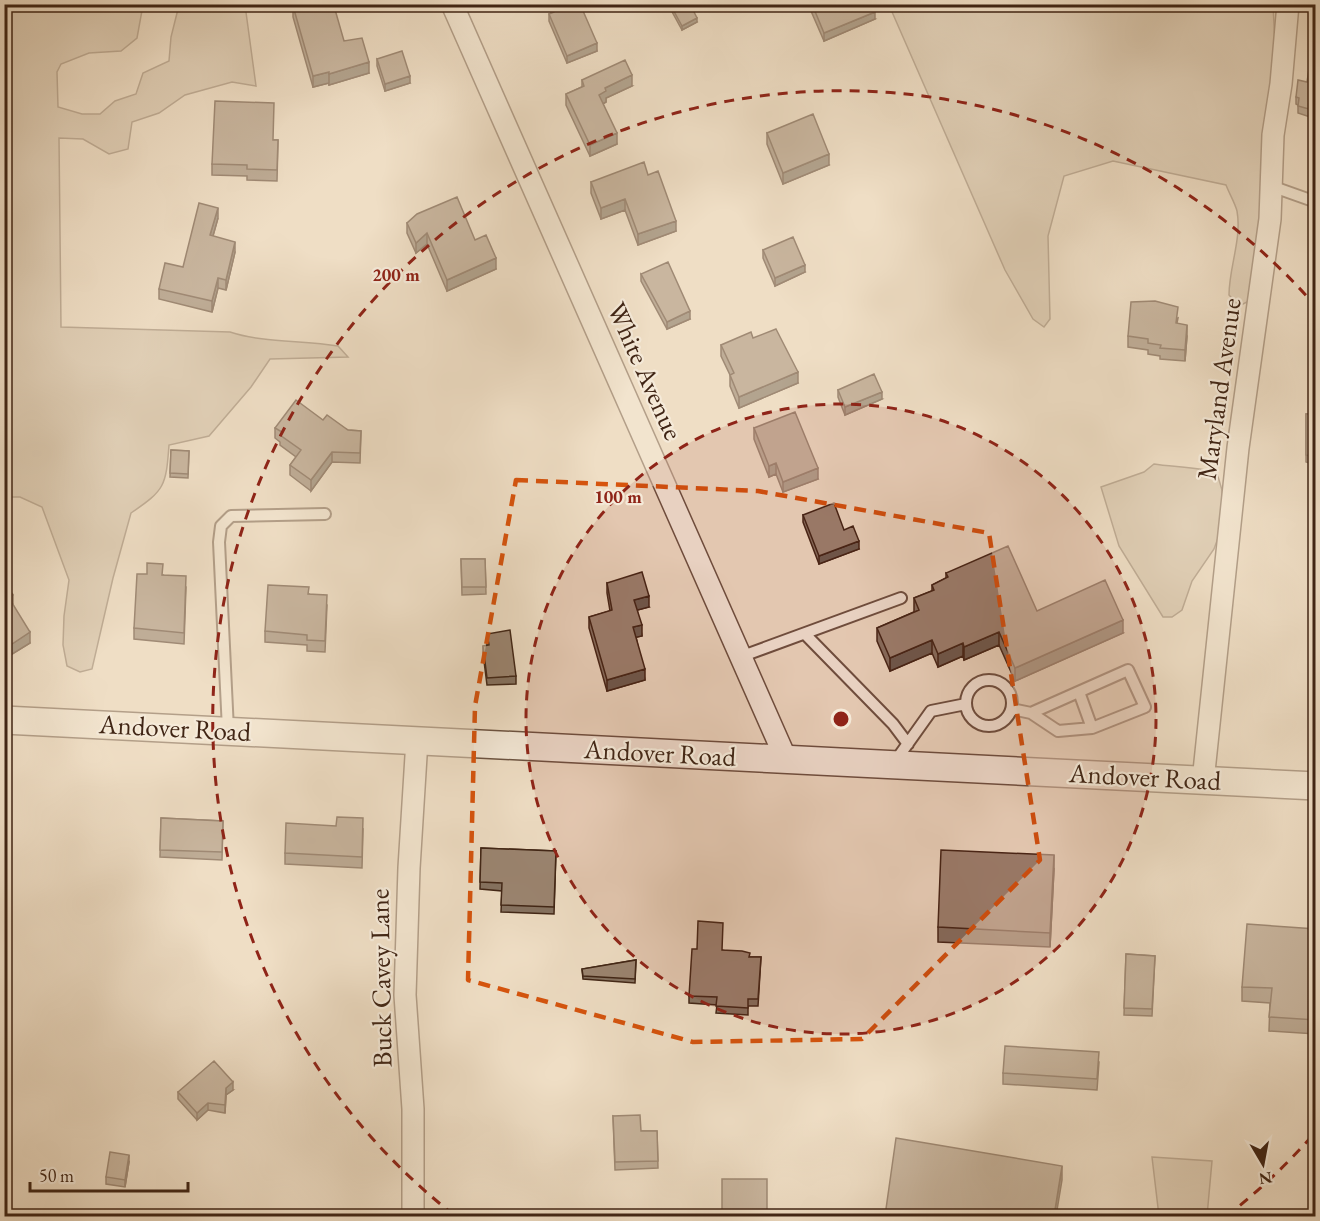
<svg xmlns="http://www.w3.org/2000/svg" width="1320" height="1221" font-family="'EB Garamond',serif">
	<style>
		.green { fill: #d1bfa7; stroke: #88725e; stroke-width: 1.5 }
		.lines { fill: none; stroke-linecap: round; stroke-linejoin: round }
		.service-casing { stroke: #6c5341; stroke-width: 14 }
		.minor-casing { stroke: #6c5341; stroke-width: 24 }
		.tertiary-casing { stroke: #6c5341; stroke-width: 30 }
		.service { stroke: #f5ead9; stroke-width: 10 }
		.minor { stroke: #f5ead9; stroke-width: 21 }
		.tertiary { stroke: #f5ead9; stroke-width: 27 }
		.wall { fill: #857261; stroke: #402515; stroke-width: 1.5 }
		.shaded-wall { fill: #6c5d4f; stroke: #402515; stroke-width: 1.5 }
		.building { fill: #9b8571; stroke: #402515; stroke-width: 1.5 }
		.marked { fill: none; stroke: #d7540d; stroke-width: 4.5; stroke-dasharray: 12 8; stroke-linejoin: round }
		.ring { fill: none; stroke: #8f2418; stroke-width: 3; stroke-dasharray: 10 8 }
		.labels { text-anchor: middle; stroke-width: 4.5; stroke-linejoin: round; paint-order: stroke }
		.street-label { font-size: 27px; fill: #402515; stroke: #f5ead9 }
		.centre { fill: #8f2418; stroke: #f5ead9; stroke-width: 3 }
		.ring-label { font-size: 18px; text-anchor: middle; font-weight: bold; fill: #8f2418; stroke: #f5ead9; stroke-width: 4.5; stroke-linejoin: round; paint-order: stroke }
	</style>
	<rect width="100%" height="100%" fill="#efdec5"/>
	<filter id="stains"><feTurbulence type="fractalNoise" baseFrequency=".00333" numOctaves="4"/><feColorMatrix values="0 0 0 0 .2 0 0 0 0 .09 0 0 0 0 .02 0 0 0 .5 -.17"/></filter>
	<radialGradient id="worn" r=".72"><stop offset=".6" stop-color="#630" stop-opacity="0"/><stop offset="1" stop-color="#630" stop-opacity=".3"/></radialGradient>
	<path class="green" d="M4,5H143L137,38L121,51L89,53L61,64L57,72L58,107L82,114H100L115,101L136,94L143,73L169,61L171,37L179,5H245L256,86L232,82L185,95L159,113L132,122L128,149L109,154L83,139L59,138L61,327L230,332C263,343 303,340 338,346L348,357L270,359L251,387L209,436L169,445C166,486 165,490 131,513L113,578L92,669L80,672L67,666L63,645L64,616L69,580L42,507L20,497H5Z
		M889,5H1273L1276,61L1264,204L1249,301L1239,306L1229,295C1229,267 1242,239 1237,211C1235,203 1229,193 1226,185L1113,161L1064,176L1048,236L1050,319L1044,327L1033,319L1005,270Z
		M1154,464C1171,467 1203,467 1217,473L1222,490L1223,524L1214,549L1192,581L1182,610L1172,617H1163L1119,546L1101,487L1144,472Z
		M1152,1157L1212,1161L1207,1216H1159Z"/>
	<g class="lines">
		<g class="service-casing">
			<path id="service" d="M1271,186L1316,202
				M805,634L893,724L908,744
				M740,657L901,598
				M966 703a23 23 0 1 1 46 0a23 23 0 1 1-46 0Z
				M1079,692L1092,728
				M1012,709L1031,713L1128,670L1145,707L1092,728L1058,731L1031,713
				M228,730L219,542L221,526L231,516L325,514
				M894,763L931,711L966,704"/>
		</g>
		<g class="minor-casing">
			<path id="minor" d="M452,4L786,759
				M1203,781L1238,448L1270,219L1273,135L1281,84L1288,4
				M413,1216V1109L405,995L409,868L417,740"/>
		</g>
		<g class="tertiary-casing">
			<path id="tertiary" d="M4,720L1316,786"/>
		</g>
		<use href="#service" class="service"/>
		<use href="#minor" class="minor"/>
		<use href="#tertiary" class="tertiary"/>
	</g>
	<path class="wall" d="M549,4H580L597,51L567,63L549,21V14L551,13Z
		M670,4L697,22L682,30L670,8Z
		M811,4L875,19L824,41L811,11Z
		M293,6L324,9L344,41L369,73L329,85V83L313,87L293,17Z
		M377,59L410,83L385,91L377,66Z
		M1316,70V119L1298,113V105L1296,104V97Z
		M582,80L632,86L606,98V102L603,104L617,144L590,156L566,105V94L582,87Z
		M767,133L829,165L783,184L767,144Z
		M274,140H278L277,181L247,180V176L212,175V164Z
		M648,175L676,231L638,245L625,210L601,219L591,193V182Z
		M218,218L213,236L235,252L226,290L218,288L212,312L159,299V289L183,267Z
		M407,223L475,240L496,269L447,291L427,244L416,253L407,233Z
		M763,250L805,272L775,286L763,258Z
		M641,274L690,319L667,329L641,281Z
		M1178,318L1177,323L1187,336L1185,361L1160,359V356L1148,354V350L1128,347V336Z
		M753,338L798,383L739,408L730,386V375L721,356V345Z
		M838,390L882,399L845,415L838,397Z
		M1306,414H1316V465L1306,462Z
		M323,420L348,430L361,431L360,463L332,462L311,491L290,475V465L296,457L280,445V442L275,438V428Z
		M754,428L818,479L783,492L776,474L769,477L754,439Z
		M171,450L189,451L188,478L170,477Z
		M803,515L844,530L859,549L819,564L803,522Z
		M461,559H485L486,594L462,595Z
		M946,573L1037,611L1123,633L1015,681L999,645L964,660L963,656L938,667L932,653L890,671L877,641V628L914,612V598L932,591V585L946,578Z
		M163,575L186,587L184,644L134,639V628Z
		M4,581L13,605L30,643L9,656L4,649Z
		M607,583L649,607L637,610L642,636L636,637L645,680L607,691L589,628V617L610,611L607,593Z
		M309,594L327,605L325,652L307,651V645L265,642V631Z
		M487,634L516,676V684L487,685L483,653V646L487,645Z
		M161,818L223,821L222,860L160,857Z
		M363,829L362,868L285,864V853Z
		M481,848L556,851L554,914L501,912L502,891L480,889Z
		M1054,869L1050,947L938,942V927Z
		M1316,929V1034L1269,1031L1270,1003L1242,1001V987Z
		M722,950L749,957H761L758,1006H748V1015L716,1013L717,1005L689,1003V996Z
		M1126,954L1155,956L1152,1016L1124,1015Z
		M636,960L635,983L583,979L582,969Z
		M1099,1062L1097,1090L1003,1084V1073Z
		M233,1090L226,1095L225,1113L208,1110L197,1120L178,1099V1092Z
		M613,1116L641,1131H657L658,1168L615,1170Z
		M129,1162L125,1187L106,1184V1177Z"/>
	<path class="shaded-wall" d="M875,12V19L824,41V33Z
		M697,18V22L682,30V26Z
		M597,43V51L567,63V56Z
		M369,62V73L329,85V74Z
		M329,72V83L313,87V76Z
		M632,75V86L606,98V102L599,106V95L605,88Z
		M410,76V83L385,91V84Z
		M617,133V144L590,156V145Z
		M829,154V165L783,184V173Z
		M625,199V210L601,219V208Z
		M218,208V218L210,246V235Z
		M676,221V231L638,245V234Z
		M427,233V244L416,253V243Z
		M235,242V252L226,290V280Z
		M496,258V269L447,291V280Z
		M805,265V272L775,286V278Z
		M218,278V288L212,312V301Z
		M690,311V319L667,329V322Z
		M1187,325V336L1185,361V350Z
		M798,372V383L739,408V397Z
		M882,392V399L845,415V407Z
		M332,452V462L311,491V480Z
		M776,463V474L769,477V466Z
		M818,468V479L783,492V482Z
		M859,541V549L819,564V556Z
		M13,595V606L9,598Z
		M649,596V607L634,611V600Z
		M1123,620V633L1015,681V668Z
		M642,625V636L633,638V627Z
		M30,632V643L9,656V646Z
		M999,632V645L964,660V647Z
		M932,640V653L890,671V658Z
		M963,643V656L938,667V654Z
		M645,669V680L607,691V680Z
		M1054,855V869L1050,947V933Z
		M233,1082V1090L226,1095L225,1113L226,1088Z
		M208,1103V1110L197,1120V1113Z
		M129,1155V1162L125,1187V1180Z
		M1062,1166V1180L1056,1216H1054Z"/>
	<path class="building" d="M298,4H323L324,9L334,6L344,41L362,38L369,62L329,74V72L313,76L293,6Z
		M551,4H580L597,43L567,56L549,14L554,12Z
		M670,4H690L697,18L682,26Z
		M812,4H872L875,12L824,33Z
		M402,51L410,76L385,84L377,59Z
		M625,60L632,75L605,88L606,91L599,95L617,133L590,145L566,94L584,86L582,80Z
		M1309,69L1316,70V111L1298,106L1299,98L1296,97L1298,80L1307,82Z
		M215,101L274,103L273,140H278L277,170L247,169V165L212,164Z
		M813,114L829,154L783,173L767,133Z
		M644,162L648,175L658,171L676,221L638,234L625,199L601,208L591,182Z
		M457,197L475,240L486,235L496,258L447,280L427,233L416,243L407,223L417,214Z
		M199,203L218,208L210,235L235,242L226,280L218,278L212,301L159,289L165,263L183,267Z
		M793,237L805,265L775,278L763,250Z
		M668,262L690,311L667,322L641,274Z
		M1155,301L1178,307L1176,323L1187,325L1185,350L1160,348L1161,345L1148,343V339L1128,336L1131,302Z
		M776,329L798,372L739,397L730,375L734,373L721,345L751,332L753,338Z
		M874,374L882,392L845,407L838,390Z
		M296,400L323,420L327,415L348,430L361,431L360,453L332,452L311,480L290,465L301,450L280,435L282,432L275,428Z
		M795,412L818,468L783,482L776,463L769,466L754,428Z
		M1306,414H1316V458L1306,455Z
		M171,450L189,451L188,474L170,473Z
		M834,503L844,530L853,526L859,541L819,556L803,515Z
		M1008,546L1037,611L1105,580L1123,620L1015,668L999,632L964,647L963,643L938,654L932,640L890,658L877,628L919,610L914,598L934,590L932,585L948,577L946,573Z
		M461,559H485L486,587H462Z
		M147,563L163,564L162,575L186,576L184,633L134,628L137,574H147Z
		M642,572L649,596L634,600L642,625L633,627L645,669L607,680L589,617L612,610L607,583Z
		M4,581L13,595L9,598L30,632L9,646L4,638Z
		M268,585L309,587L308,594L327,595L325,641L307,640V635L265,631Z
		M510,630L516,676L487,678L483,646L489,645L487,634Z
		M337,817L363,818L362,857L285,853L286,823L336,826Z
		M161,818L223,821L222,852L160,850Z
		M481,848L556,851L554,907L501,905L502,883L480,882Z
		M941,850L1054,855L1050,933L938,927Z
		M698,921L723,923L722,950L742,951L750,953L749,957H761L758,999H748V1008L716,1006L717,997L689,996L692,949H697Z
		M1247,924L1316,929V1020L1269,1017L1272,988L1242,987Z
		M1126,954L1155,956L1152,1009L1124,1008Z
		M636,960L635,979L583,976L582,969Z
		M1005,1046L1099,1052L1097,1079L1003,1073Z
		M214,1061L233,1082L226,1088L225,1105L208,1103L197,1113L178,1092Z
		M640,1115L641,1131H657L658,1161L615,1162L613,1116Z
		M896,1138L1062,1166L1054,1216H885Z
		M110,1152L129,1155L125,1180L106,1177Z
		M722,1179H767V1216H722Z"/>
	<path d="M0 0H1320V1221H0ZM516,480L758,491L989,533L1040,860L862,1039L693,1042L468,980L475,706Z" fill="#efdec5" fill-opacity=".55" fill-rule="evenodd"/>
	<path class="marked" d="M516,480L758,491L989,533L1040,860L862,1039L693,1042L468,980L475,706Z"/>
	<circle cx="841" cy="719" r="315" fill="#8f2418" fill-opacity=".12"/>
	<g class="ring">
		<circle cx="841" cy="719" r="315"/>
		<path d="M1312 1136A629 629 0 0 1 1228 1215M454 1215A629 629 0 1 1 1312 302"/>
	</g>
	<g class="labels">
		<g class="street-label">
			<text transform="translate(645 371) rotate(66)" y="9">White Avenue</text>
			<text transform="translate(1219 389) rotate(-82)" y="9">Maryland Avenue</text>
			<text transform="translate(175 728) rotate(3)" y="9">Andover Road</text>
			<text transform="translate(660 753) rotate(3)" y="9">Andover Road</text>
			<text transform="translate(1145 777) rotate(3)" y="9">Andover Road</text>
			<text transform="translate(381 978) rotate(-91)" y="9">Buck Cavey Lane</text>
		</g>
	</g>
	<circle cx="841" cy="719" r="9" class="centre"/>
	<g class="ring-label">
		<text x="396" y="281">200 m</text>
		<text x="618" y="503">100 m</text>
	</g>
	<rect width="1320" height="1221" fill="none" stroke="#efdec5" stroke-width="24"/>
	<rect x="6" y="6" width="1308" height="1209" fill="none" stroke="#402515" stroke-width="3"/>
	<rect x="12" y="12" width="1296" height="1197" fill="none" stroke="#402515" stroke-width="1.5"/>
	<g transform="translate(1263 1164) rotate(170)" stroke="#f5ead9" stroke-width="4.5" paint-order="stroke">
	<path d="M0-4.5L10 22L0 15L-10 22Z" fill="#402515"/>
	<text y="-9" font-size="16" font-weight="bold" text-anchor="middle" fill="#402515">N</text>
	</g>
	<path d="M30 1182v9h158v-9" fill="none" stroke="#402515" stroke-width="3"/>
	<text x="39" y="1182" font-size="18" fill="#402515" stroke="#f5ead9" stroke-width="4.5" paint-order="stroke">50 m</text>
	<rect width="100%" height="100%" filter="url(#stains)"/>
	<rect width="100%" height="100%" fill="url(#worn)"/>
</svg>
